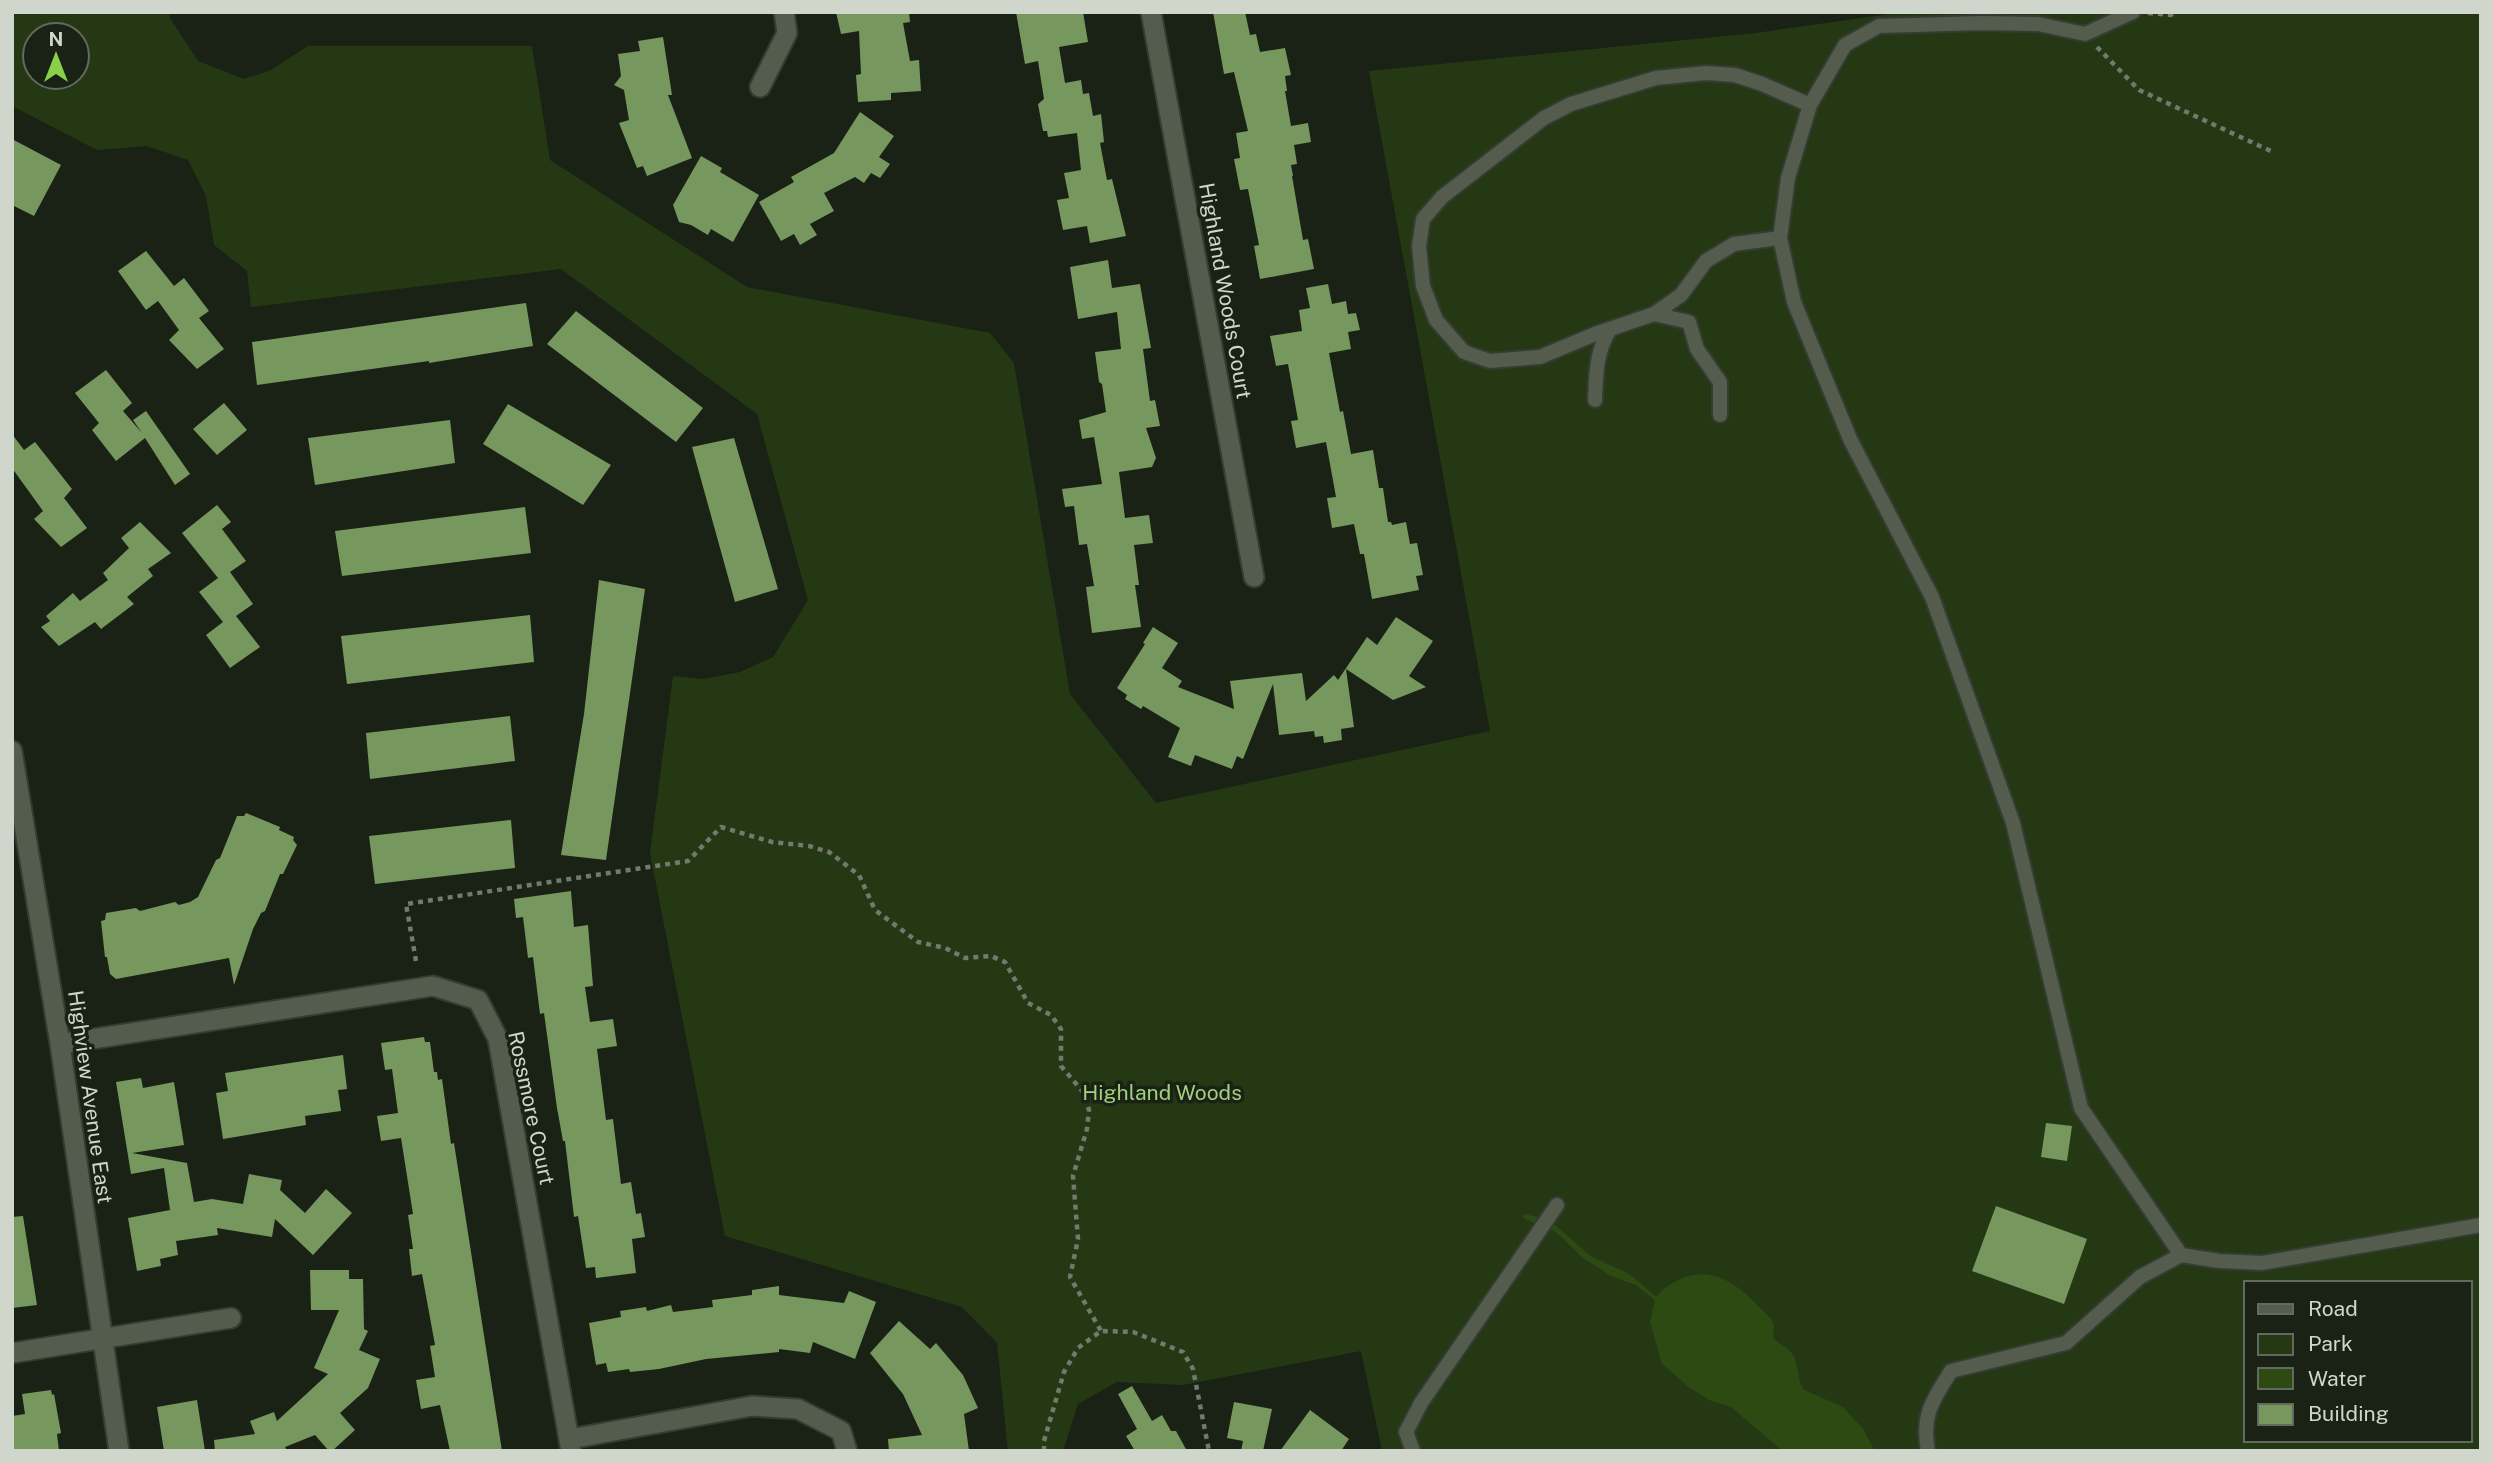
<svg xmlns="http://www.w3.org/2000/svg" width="2493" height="1463" font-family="'Public Sans',sans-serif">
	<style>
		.green { fill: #243913; fill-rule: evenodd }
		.water { fill: #2d4a12 }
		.building { fill: #76975e }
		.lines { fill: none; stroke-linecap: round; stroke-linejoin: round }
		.service-casing { stroke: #363c33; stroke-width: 18 }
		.minor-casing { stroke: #363c33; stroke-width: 23 }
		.path { stroke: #73796e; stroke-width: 4.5; stroke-dasharray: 5 5; stroke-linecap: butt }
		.service { stroke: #535c4d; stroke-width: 14 }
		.minor { stroke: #535c4d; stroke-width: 19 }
		.labels { text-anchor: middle; stroke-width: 7; stroke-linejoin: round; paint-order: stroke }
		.street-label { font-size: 21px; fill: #d1d6cd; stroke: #1a2115 }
		.park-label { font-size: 21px; fill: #a1d07f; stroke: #1a2115 }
	</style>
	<rect width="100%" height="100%" fill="#1a2115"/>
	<path class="green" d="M12,12H169L170,18L198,61L244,79L271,70L308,46H532L550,160L747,287L990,333L1014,363L1070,694L1156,803L1490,731L1369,71L1756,33L1903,12H2481V1451H1382L1361,1351L1183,1385L1117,1382L1078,1404L1063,1451H1008L997,1343L962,1307L725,1236L650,853L673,676L703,679L740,672L773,657L808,600L757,414L561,269L251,307L247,271L214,245L206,196L188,160L147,146L97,150L12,106ZM35,35H77V77H35ZM2246,1283H2470V1440H2246Z"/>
	<path class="water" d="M1524,1214L1542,1218L1554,1224L1589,1255L1631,1275L1656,1297C1663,1288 1672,1283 1683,1278C1713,1266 1739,1285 1759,1307C1763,1311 1771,1317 1773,1323C1775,1328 1772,1334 1774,1339C1779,1344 1785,1346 1789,1350C1800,1360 1796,1380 1804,1390L1843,1407L1863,1429L1875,1451H1783L1731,1407L1709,1400L1690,1388L1662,1364L1650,1322L1655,1300L1636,1285L1611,1276L1583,1258L1557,1233L1523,1218Z"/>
	<path class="building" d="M836,12H909L910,22L903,23L910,61L919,60L921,91L891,93V100L858,102L856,75L861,74L859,31L841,34Z
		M1016,12H1083L1088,42L1059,47L1065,83L1081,80L1083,94L1089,93L1093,116L1101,114L1104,142L1100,143L1107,180L1112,179L1126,236L1090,243L1087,226L1063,230L1057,200L1069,198L1064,173L1081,170L1077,133L1048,137L1047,131H1043L1038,104L1044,99L1038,61L1025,64Z
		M1213,12H1245L1250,35L1256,34L1260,52L1285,48L1291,75L1285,76L1287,91H1285L1291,126L1308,123L1311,142L1294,145L1297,164L1291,165L1293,176H1292L1303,240L1308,239L1314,269L1260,279L1254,246L1259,245L1248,189L1240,190L1234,159L1240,158L1236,133L1248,131L1234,72L1224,74Z
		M663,37L672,95H668L692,158L647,176L643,166L637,168L619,123L629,120L624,90L614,85L621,76L618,54L640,51L638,41Z
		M860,112L894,136L879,157L890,164L880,178L871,173L864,183L855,177L824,193L834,211L810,224L817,235L800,245L794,234L781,241L759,202L794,182L791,177L834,153Z
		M12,139L61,165L34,216L12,205Z
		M701,156L722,168L720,172L759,195L733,242L711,229L708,235L691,225L679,222L673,205Z
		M146,251L174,286L184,278L209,311L199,318L224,349L197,369L169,340L179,330L158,301L146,310L118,271Z
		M1108,260L1112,288L1140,284L1151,348L1143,349L1150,401L1155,400L1160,426L1146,428L1156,458L1152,467L1119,472L1125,518L1149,515L1153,543L1134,545L1139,585H1135L1141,627L1092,633L1086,587L1094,586L1087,544L1079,545L1074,506L1065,507L1062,489L1102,484L1094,437L1082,439L1079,420L1106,412L1102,384L1099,382L1095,352L1121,349L1117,312L1078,319L1070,267Z
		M1328,284L1332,304L1346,301L1348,314L1356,313L1360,330L1348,332L1351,349L1329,353L1340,412L1343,411L1351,454L1373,450L1379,488H1383L1388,522H1391L1392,525L1406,522L1410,544L1417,543L1423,575L1416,576L1419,590L1372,599L1364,554H1360L1354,524L1332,528L1327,498L1336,497L1326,442L1296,448L1291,421L1298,420L1288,364L1276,366L1270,336L1302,331L1299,310L1310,308L1306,288Z
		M526,303L533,346L429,363V361L257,385L252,342Z
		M576,311L703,408L676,442L547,344Z
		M106,370L132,403L123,411L142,433L133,420L146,411L190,474L175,485L145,438L116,461L92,430L99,423L75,393Z
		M224,403L247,430L217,455L193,429Z
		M508,404L611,465L583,505L483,444Z
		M450,420L455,463L315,485L308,438Z
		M12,434L24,450L35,442L72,489L64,498L87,528L61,547L34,519L43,511L12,468Z
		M734,438L778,589L735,602L692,447Z
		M217,505L231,522L222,529L246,561L230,572L253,604L236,616L260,647L230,668L206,635L223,622L199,592L218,578L182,533Z
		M525,507L531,553L342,576L335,531Z
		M140,522L171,553L148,569L153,576L127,597L134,604L101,629L95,622L59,646L41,627L50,621L46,616L73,593L80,601L108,580L103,573L129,548L121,538Z
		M599,580L645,589L606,860L561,855L584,714Z
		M530,615L534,662L347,684L341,636Z
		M1396,617L1433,641L1409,676L1426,687L1393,700L1346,669L1354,727L1341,729L1342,740L1324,743L1323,736L1315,737L1314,731L1279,735L1273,684L1243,759L1237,756L1232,769L1195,755L1191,766L1168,757L1180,728L1143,706L1141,709L1125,699L1127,695L1117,688L1145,644L1143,643L1153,627L1178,643L1162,668L1182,681L1178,687L1234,709L1230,681L1302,673L1306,701L1334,675L1338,680L1367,637L1377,645Z
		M510,716L515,761L370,779L366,733Z
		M246,813L280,827L279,830L294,837L293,840L297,845L283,874H280L265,911L261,913L253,929L234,985L229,958L116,979L110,974L107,957H105L101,921L105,920L106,913L136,908L140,911L175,902L179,905L190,902L198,897L216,860L220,858L237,816H244Z
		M511,820L515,868L375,884L369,836Z
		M571,891L574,927L588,925L593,986L585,987L590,1022L613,1019L617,1046L597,1049L606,1120L613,1119L621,1184L631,1182L636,1214L641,1213L645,1237L632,1239L636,1273L596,1278L595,1267L586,1268L578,1216L574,1217L565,1141H563L557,1108L544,1013L540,1014L533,957L528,958L523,917L516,918L514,899Z
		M424,1037L425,1042H430L434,1072H437L438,1080L442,1079L451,1144L454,1143L502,1451H450L440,1405L421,1409L416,1380L435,1377L430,1346L435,1345L422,1274L412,1276L409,1249H413L408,1215L413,1214L401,1138L381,1141L377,1116L398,1113L392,1069L385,1070L381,1043Z
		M343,1055L347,1089L338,1090L341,1111L305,1116L306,1125L223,1139L216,1093L228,1091L225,1073Z
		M141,1078L143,1088L174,1082L184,1145L132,1153L187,1163L194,1202L212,1199L243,1204L249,1174L282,1180L280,1190L305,1213L326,1189L352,1213L313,1255L275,1219L272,1237L217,1228L218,1235L176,1241L178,1255L160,1259L161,1266L137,1271L128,1218L170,1210L164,1168L131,1174L116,1082Z
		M2046,1123L2072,1126L2067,1161L2041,1157Z
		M1996,1206L2087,1239L2064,1304L1972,1271Z
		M23,1216L37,1305L12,1308V1217Z
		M310,1270H349V1279H363L364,1329L368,1331L359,1350L380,1359L368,1388L340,1413L355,1430L332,1451H329L315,1435L285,1447L287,1451H215L214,1440L255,1434L250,1421L274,1412L277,1421L328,1374L314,1368L339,1310H311Z
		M779,1286V1295L844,1303L849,1291L876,1302L855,1359L813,1342L810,1353L779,1349V1352L706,1359L659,1369L630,1372L629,1369L608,1372L606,1363L596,1365L589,1323L621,1317L620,1311L646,1307L647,1311L671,1305L673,1312L713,1307L712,1300L752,1295V1290Z
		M899,1321L930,1349L936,1343L963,1375L978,1408L964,1414L969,1451H889L888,1439L922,1435L903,1394L870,1353Z
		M1132,1386L1152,1421L1162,1415L1171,1431H1176L1187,1451H1135L1126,1436L1137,1429L1118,1394Z
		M51,1390L52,1395L54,1394L61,1433L57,1434L59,1451H12V1416L25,1414L22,1394Z
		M197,1400L205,1451H164L157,1407Z
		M1234,1402L1272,1409L1263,1451H1241L1243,1441L1227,1438Z
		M1310,1410L1349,1439L1341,1451H1280Z"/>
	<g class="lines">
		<g class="service-casing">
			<path id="service" d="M2133,12L2085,34L2038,24L1983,23L1879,26L1845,45L1810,105L1788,178L1780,238L1794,302L1850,439L1932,597L2013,823L2081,1108L2181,1255
				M1654,314L1681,295L1706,261L1734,244L1780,238
				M1595,400C1596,374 1596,352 1610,329
				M1720,415V382L1697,349L1689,322L1654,314L1595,334L1540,357L1490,361L1464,352L1436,320L1423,286L1419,246L1423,219L1442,197L1544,118L1571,104L1656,78L1706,73L1735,75L1762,84L1810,105
				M1413,1451L1406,1432L1421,1403L1557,1205
				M1928,1451C1921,1415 1933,1400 1951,1371L2066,1343L2140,1277L2181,1255L2219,1261L2262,1263L2481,1225"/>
		</g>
		<g class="minor-casing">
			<path id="minor" d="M1151,12L1254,577
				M760,87L787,33L784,12
				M12,751L60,1044L119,1451
				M60,1044L433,986L478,1000L498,1039L571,1451
				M12,1353L231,1318
				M570,1439L752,1406L798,1409L841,1431L847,1451"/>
		</g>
		<path class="path" d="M2148,13L2171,15L2174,12
			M2097,47L2139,90L2275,153
			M416,961L406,904L688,861L721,827L772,842L809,846L829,852L859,875L875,910L918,942L945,948L965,958L991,956L1005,962L1028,1003L1051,1015L1061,1029V1066L1083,1092L1089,1110L1087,1129L1073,1176L1078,1239L1070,1277L1101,1331
			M1044,1451V1441L1064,1372L1078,1348L1101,1331L1133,1332L1183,1352L1193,1369L1209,1451"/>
		<use href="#service" class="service"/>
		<use href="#minor" class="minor"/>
	</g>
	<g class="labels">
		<g class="street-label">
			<text transform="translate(1225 291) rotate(80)" y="7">Highland Woods Court</text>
			<text transform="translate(90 1097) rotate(82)" y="7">Highview Avenue East</text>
			<text transform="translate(531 1108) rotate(78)" y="7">Rossmore Court</text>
		</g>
		<g class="park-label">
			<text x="1162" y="1100">Highland Woods</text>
		</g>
	</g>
	<rect width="2493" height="1463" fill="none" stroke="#d1d6cd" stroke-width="28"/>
	<rect x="2244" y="1281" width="228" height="161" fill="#1a2115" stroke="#63695f" stroke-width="2"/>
	<rect x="2258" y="1304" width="35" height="10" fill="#535c4d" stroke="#63695f" stroke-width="2"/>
	<text x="2308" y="1316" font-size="21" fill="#d1d6cd">Road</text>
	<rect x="2258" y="1334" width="35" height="21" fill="#243913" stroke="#63695f" stroke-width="2"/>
	<text x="2308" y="1351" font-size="21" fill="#d1d6cd">Park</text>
	<rect x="2258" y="1368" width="35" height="21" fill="#2d4a12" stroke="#63695f" stroke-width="2"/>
	<text x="2308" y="1386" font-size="21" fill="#d1d6cd">Water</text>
	<rect x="2258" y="1404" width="35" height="21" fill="#76975e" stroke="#63695f" stroke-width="2"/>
	<text x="2308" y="1421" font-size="21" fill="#d1d6cd">Building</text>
	<g transform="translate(56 56)"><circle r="33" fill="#1a2115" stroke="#63695f" stroke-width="2"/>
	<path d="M0-5L12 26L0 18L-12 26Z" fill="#88cf4a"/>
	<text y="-10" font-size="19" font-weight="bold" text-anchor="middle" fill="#d1d6cd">N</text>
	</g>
</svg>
